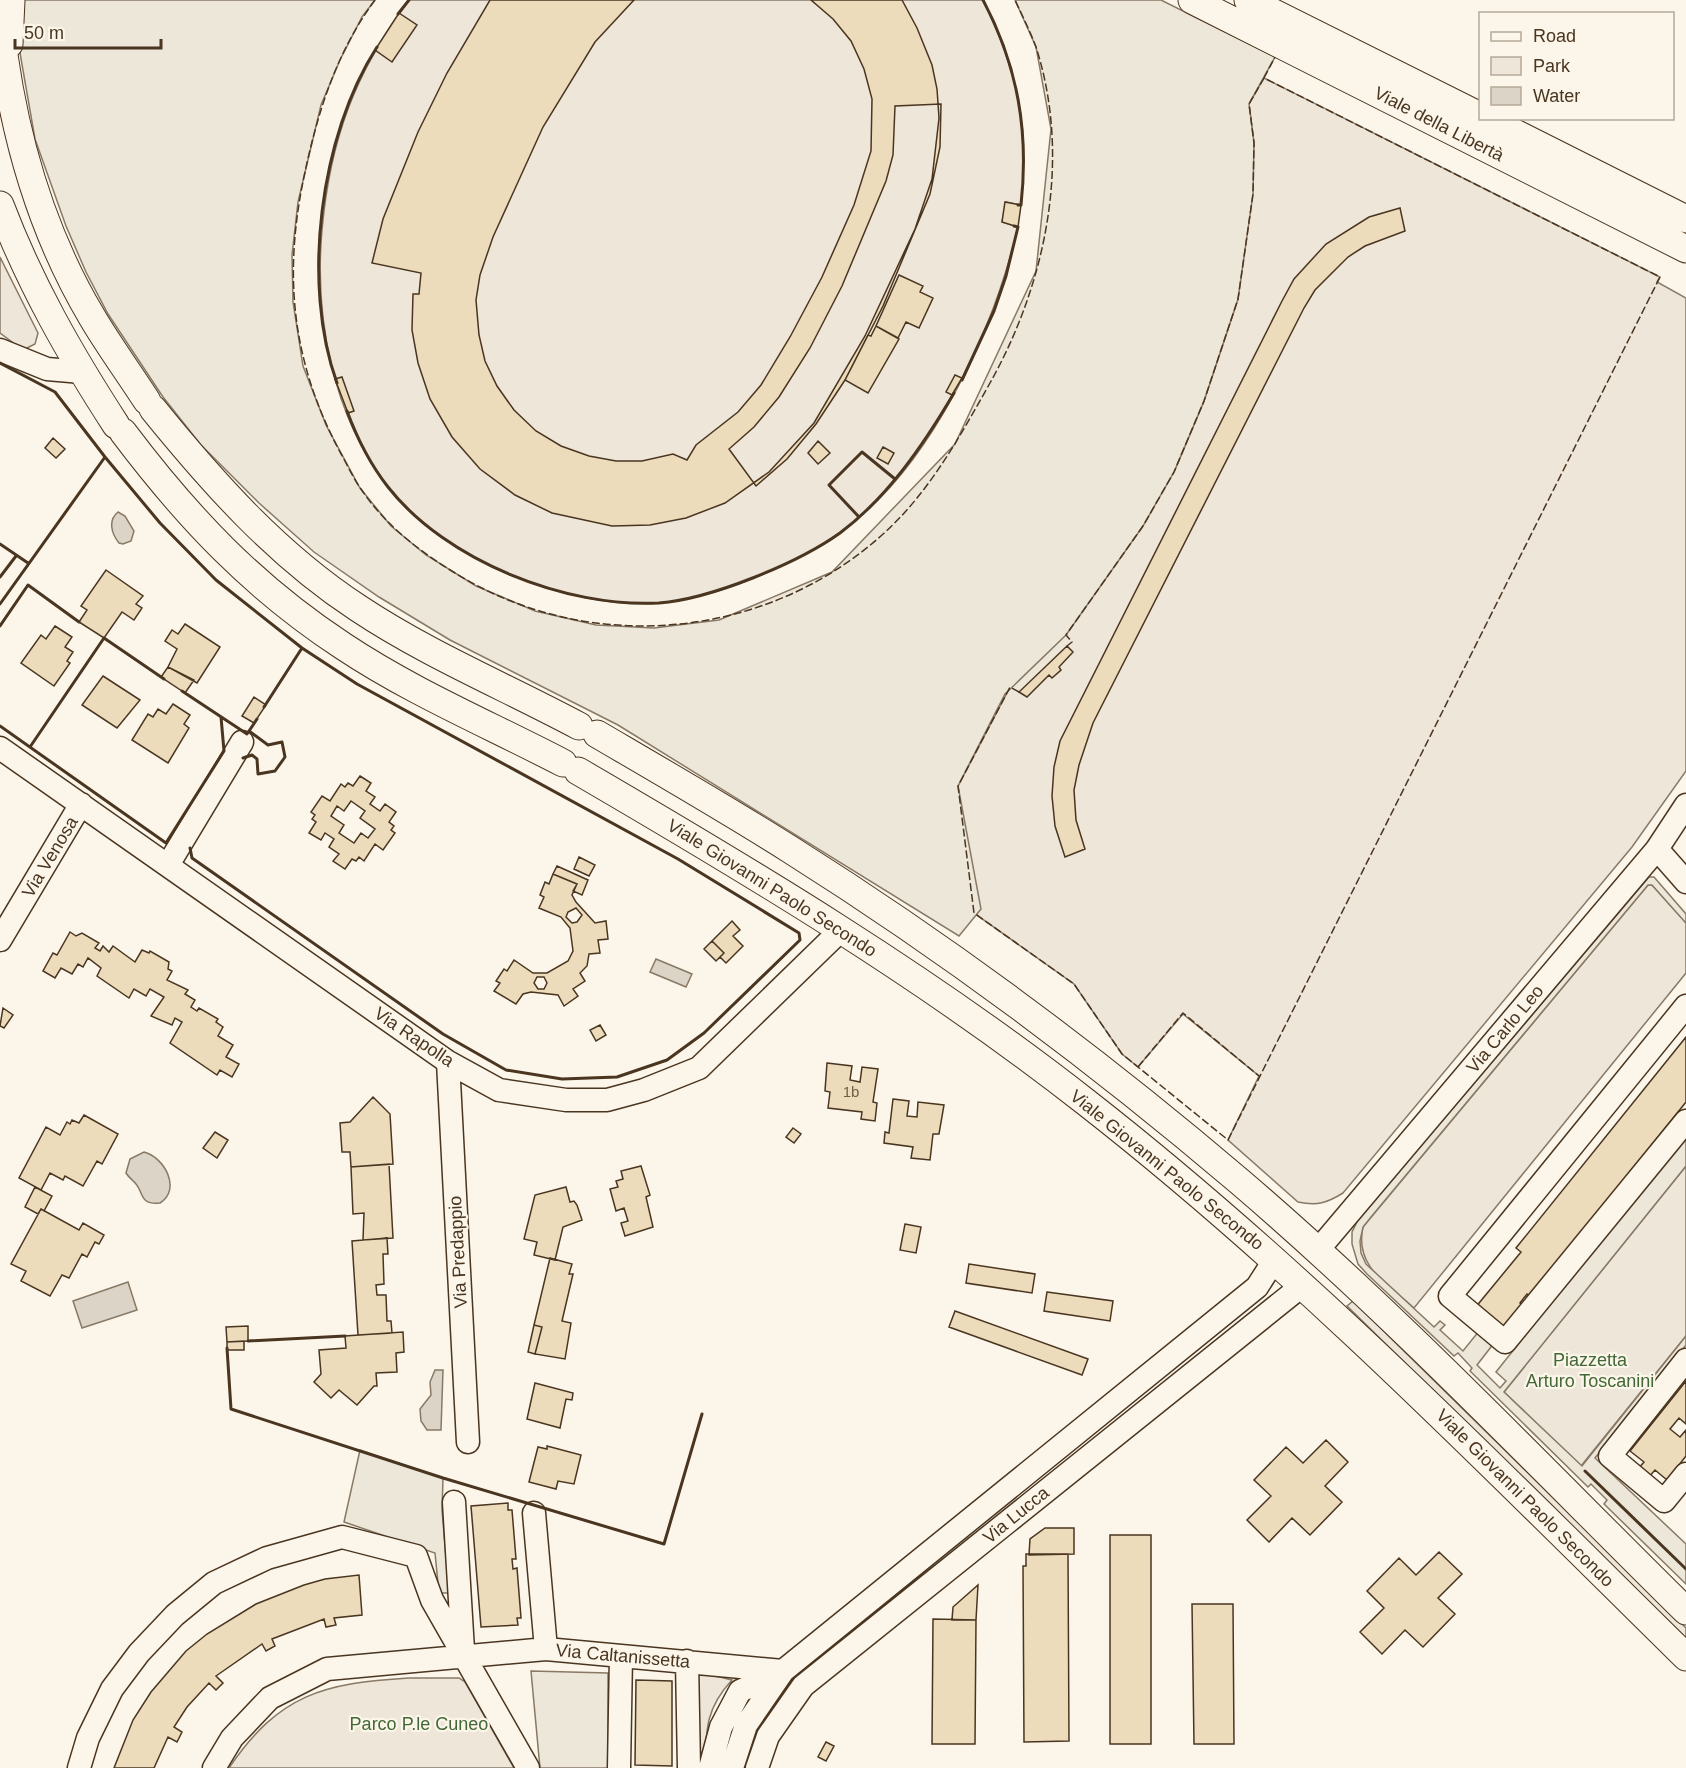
<svg xmlns="http://www.w3.org/2000/svg" width="1686" height="1768" font-family="Arial,sans-serif">
	<style>
		.green { fill: #ede6d9; stroke: #887966; stroke-width: 1.5 }
		.parking { fill: #ede7d9; stroke: #887966; stroke-width: 1.5 }
		.water { fill: #dcd4c6; stroke: #887966; stroke-width: 1.5 }
		.building { fill: #ecdcbc; stroke: #4a3520; stroke-width: 1.5; fill-rule: evenodd }
		.lines { fill: none; stroke-linecap: round; stroke-linejoin: round }
		.minor-casing { stroke: #4a3520; stroke-width: 25 }
		.major-casing { stroke: #4a3520; stroke-width: 29 }
		.minor { stroke: #fbf6e9; stroke-width: 22 }
		.major { stroke: #fbf6e9; stroke-width: 27 }
		.fence { stroke: #4a3520; stroke-width: 1.5; stroke-dasharray: 8 3; stroke-linecap: butt }
		.wall { stroke: #4a3520; stroke-width: 3 }
		.labels { text-anchor: middle; stroke-width: 4.5; stroke-linejoin: round; paint-order: stroke }
		.number-label { font-size: 15px; fill: #725f47 }
		.street-label { font-size: 18px; fill: #4a3520; stroke: #fbf6e9 }
		.park-label { font-size: 18px; fill: #436837; stroke: #fbf6e9 }
	</style>
	<rect width="100%" height="100%" fill="#fbf6e9"/>
	<path class="green" d="M409,0H983C1017,70 1030,127 1021,205L1006,202L1002,222L1018,227C993,332 930,470 839,533C795,565 713,599 659,603C567,609 444,560 387,486C333,415 314,318 322,230C330,140 355,72 409,0Z
		M1264,78L1660,277L1657,282L1686,298V771L1632,847L1343,1193C1327,1203 1317,1206 1298,1202L1228,1140L1259,1076L1183,1014L1138,1067L1122,1054L1074,984L974,913L958,786L1008,691L1174,472L1204,401L1238,299L1254,143L1249,104Z
		M0,257L38,333L35,344L23,350L0,333Z
		M1648,885H1652L1686,923V973L1414,1308C1388,1284 1354,1267 1363,1227Z
		M1686,1166V1336L1581,1466L1504,1392Z
		M1353,1301L1686,1628V1638L1347,1306Z
		M699,1672L732,1680C705,1709 706,1731 705,1768H701L697,1675Z
		M409,1678H459L465,1682L514,1768H229C279,1694 324,1683 409,1678Z"/>
	<path class="parking" d="M20,0H375L362,17L340,60L321,105L298,202L292,255L293,302L303,366L326,425L360,488L391,526L426,555L476,586L535,611L596,625L654,628L719,620L832,572L955,444L1036,271L1051,129L1036,47L1015,0H1161L1275,57L1249,104L1254,143L1253,194L1238,299L1204,401L1174,472L1143,526L1066,635L1005,694L958,786L981,909L959,936L618,725L450,640L379,597L314,552L259,503L201,445L163,397L108,314L86,272L66,226L35,139L20,53Z
		M1649,877H1654L1686,914V923L1652,885H1648L1371,1217L1363,1227L1360,1241L1361,1253L1366,1264L1434,1327L1440,1321L1445,1325L1440,1330L1463,1351L1479,1331L1494,1343L1477,1365L1500,1388L1506,1381L1496,1372L1686,1134V1166L1504,1392L1582,1466L1686,1336V1345L1595,1458L1686,1544V1584L1604,1504L1607,1500L1591,1484L1588,1487L1470,1371L1472,1368L1458,1353L1454,1356L1367,1274L1358,1264L1352,1244V1232L1358,1220Z
		M360,1450L443,1478L442,1510L449,1593H439L435,1553L344,1522Z
		M531,1671L608,1673V1768H540Z"/>
	<path class="water" d="M118,512L125,516L134,531L131,541L123,544L119,543C111,533 108,520 118,512Z
		M656,959L692,974L686,987L650,972Z
		M144,1152C164,1157 182,1189 160,1203C139,1205 144,1193 136,1184C133,1180 129,1178 126,1173L130,1159Z
		M128,1282L137,1310L82,1328L73,1301Z
		M435,1370H443L441,1430H427L421,1421L420,1409L431,1395L430,1382Z"/>
	<path class="building" d="M490,0H634L595,42L543,127L493,237L480,275L476,300L479,335L485,361L497,386L514,410L536,431L561,446L589,456L616,461H642L673,454L687,460L696,445L738,412L761,385L790,337L822,277L854,205L871,151L872,99L864,69L851,41L833,19L811,0H902L917,28L932,65L937,89L939,118L932,179L915,229L865,336L814,423L769,472L725,503L686,518L650,525L612,526L552,513L515,495L480,469L452,437L430,399L418,363L412,330L413,294H419L421,273L372,263L383,219L418,132L447,73Z
		M399,13L417,25L392,62L375,50Z
		M941,104L940,147L930,194L883,306L845,380L816,424L787,459L756,486L729,449L754,427L779,397L810,348L842,286L886,181L893,155L895,106Z
		M1005,202L1021,205L1018,227L1002,222Z
		M1400,208L1405,231L1365,246L1348,257L1315,290L1304,308L1093,723L1079,765L1074,790L1076,820L1085,849L1065,857L1055,826L1052,796L1054,767L1060,741L1282,301L1294,279L1326,244L1369,217Z
		M899,275L923,286L920,292L933,298L919,328L906,322L898,338L876,326Z
		M876,326L899,339L868,393L845,380L868,335L871,336Z
		M955,375L962,378L952,395L946,392Z
		M342,377L354,411L348,413L335,379Z
		M53,438L65,449L56,458L45,448Z
		M818,441L830,453L818,464L808,453Z
		M883,447L894,453L888,464L877,458Z
		M106,570L143,596L136,604L142,608L134,620L122,612L104,638L79,622L87,610L81,606Z
		M185,624L220,647L197,683L168,667L177,649L165,641L172,630L178,634Z
		M55,626L72,637L65,647L73,652L67,661L70,663L54,686L21,663L41,635L46,639Z
		M1067,646L1073,652L1059,667L1061,670L1052,678L1049,675L1027,697L1019,692Z
		M168,667L194,680L185,693L161,677Z
		M103,676L140,700L117,728L82,705Z
		M254,697L266,705L254,723L242,716Z
		M173,704L190,715L184,724L189,728L168,763L132,740L148,714L153,717L158,709L166,714Z
		M360,776L371,783L366,791L375,797L370,804L380,811L385,804L396,812L389,822L394,826L391,830L395,833L383,850L375,844L364,861L359,857L356,861L352,859L345,869L333,861L339,854L329,847L334,839L325,833L321,840L309,833L316,822L312,819L315,815L311,812L322,796L330,801L341,784L345,787L348,783L353,786ZM351,801L365,811L360,818L375,829L368,838L361,833L354,843L339,833L344,825L331,816L337,806L344,811Z
		M579,857L595,865L589,876L574,869Z
		M557,866L588,880L582,895L573,891L577,884L553,874Z
		M553,874L577,884L572,895L576,902L595,923L606,921L608,939L598,940L600,953L589,954L587,966L580,973L585,981L573,989L578,996L564,1006L558,995L531,992L523,994L516,1004L494,991L500,983L496,981L504,969L507,971L514,960L533,973H547L568,961L573,951L570,928L561,917L539,908L544,897L540,895L545,882L549,884ZM576,908L582,915L577,922L572,923L566,917L568,912ZM537,977H544L547,983L544,989H538L534,983Z
		M732,921L740,930L733,936L743,946L726,963L720,957L724,953L712,941Z
		M70,932L76,936L82,933L99,943L95,948L100,951L103,946L109,952L113,946L135,962L142,950L149,953L150,951L169,962L168,969L172,971L167,980L188,990L185,994L195,1000L191,1007L197,1011L199,1008L218,1019L216,1022L223,1027L218,1036L233,1045L226,1057L239,1064L232,1077L220,1070L217,1075L170,1043L182,1022L175,1018L172,1025L151,1016L164,997L150,989L146,996L134,989L129,998L97,976L101,968L88,958L83,967L78,964L72,974L61,968L55,978L43,971L53,953L57,955Z
		M712,941L724,953L716,961L704,949Z
		M3,1008L13,1015L4,1028L0,1026Z
		M600,1025L606,1035L596,1041L590,1030Z
		M1686,1037V1102L1530,1296L1527,1294L1520,1303L1522,1305L1502,1330L1475,1308L1521,1252L1516,1248Z
		M827,1063L852,1066L850,1080L860,1082L862,1067L878,1069L873,1102L877,1103L875,1121L861,1119L862,1112L828,1108L830,1092L825,1091Z
		M373,1097L390,1114L393,1164L351,1167L350,1152H342L340,1123L350,1122Z
		M893,1099L909,1101L907,1116L917,1117L918,1102L944,1105L939,1134H933L930,1160L911,1158L913,1147L884,1143L885,1132L889,1133Z
		M84,1115L118,1134L102,1164L97,1161L83,1186L65,1176L63,1180L50,1173L41,1190L19,1178L46,1127L60,1135L67,1122L70,1124L72,1120L79,1123Z
		M793,1128L801,1134L794,1143L786,1137Z
		M215,1132L228,1140L217,1158L203,1148Z
		M389,1164L393,1238L363,1240L364,1213L353,1214L351,1167Z
		M641,1166L650,1195L646,1197L653,1227L625,1236L621,1223L628,1221L624,1208L616,1211L610,1189L618,1187L616,1181L623,1179L621,1171Z
		M35,1187L52,1196L44,1211L41,1209L38,1214L25,1207Z
		M566,1187L570,1202L574,1201L577,1205L582,1220L563,1227L555,1260L534,1255L537,1242L524,1239L535,1195Z
		M41,1209L79,1230L83,1223L104,1235L99,1244L95,1242L87,1257L82,1254L69,1278L62,1275L50,1296L21,1281L26,1271L11,1264Z
		M905,1224L921,1227L916,1253L900,1250Z
		M387,1238L388,1254H383L384,1284L376,1285L377,1295H386L387,1321H391L392,1333L358,1335L352,1241Z
		M550,1258L572,1264L569,1274H573L562,1321L571,1323L565,1359L535,1354L542,1327L534,1325Z
		M969,1264L1035,1274L1032,1293L966,1283Z
		M1047,1292L1113,1301L1110,1321L1044,1311Z
		M955,1311L1088,1359L1082,1375L949,1327Z
		M534,1325L542,1327L535,1354L528,1352Z
		M248,1326V1341L227,1342L226,1327Z
		M403,1332L404,1352L396,1353L397,1372L376,1373L377,1386H374L357,1405L339,1390L331,1398L314,1382L321,1374L319,1350L346,1348L345,1336Z
		M244,1341V1350H227V1342Z
		M1686,1381V1424L1679,1418L1670,1429L1680,1437L1686,1430V1456L1667,1480L1655,1470L1648,1478L1637,1470L1644,1462L1630,1451Z
		M535,1383L573,1393L572,1400L566,1399L560,1428L527,1419Z
		M1326,1440L1348,1462L1325,1486L1342,1502L1310,1535L1292,1518L1269,1542L1247,1520L1271,1496L1254,1480L1286,1447L1303,1463Z
		M547,1446L581,1455L574,1484L558,1481L556,1489L529,1482L538,1447L547,1449Z
		M508,1503V1510H512L516,1559H512L513,1569L517,1568L521,1618H517L518,1625L481,1627L471,1506Z
		M1045,1528H1074V1554L1029,1555L1030,1539Z
		M1110,1535H1151V1744H1110Z
		M1439,1552L1462,1574L1438,1598L1455,1614L1423,1647L1405,1630L1382,1654L1360,1632L1384,1608L1367,1591L1399,1558L1416,1575Z
		M1026,1554H1068L1069,1741L1024,1742L1023,1566H1026Z
		M359,1575L362,1615L334,1618L336,1625L326,1627L324,1619L272,1639L275,1646L266,1651L262,1644L216,1676L223,1683L216,1690L209,1683L187,1707L174,1727L182,1732L177,1742L168,1737L154,1768H114L133,1720L151,1692L186,1651L207,1634L256,1604L304,1585L325,1579Z
		M978,1585L976,1620H952L953,1607Z
		M1192,1604H1233L1234,1744H1194Z
		M933,1619L976,1620L975,1744H932Z
		M636,1680L672,1681V1766L635,1765Z
		M826,1742L834,1746L826,1761L818,1757Z"/>
	<g class="lines">
		<g class="minor-casing">
			<path id="minor" d="M0,350L47,369L82,372
				M0,748L448,1062L499,1090L566,1100H607L644,1090L699,1068L842,929
				M1657,849L1686,882
				M168,865L242,742
				M0,940L81,804
				M1686,1006L1450,1296L1505,1342L1686,1121
				M448,1062L468,1442
				M1318,1250L1657,849L1686,805
				M1686,1360L1610,1456L1664,1501L1686,1474
				M454,1502L463,1650
				M534,1513L546,1649
				M687,1661L689,1768
				M79,1768L88,1738L112,1689L139,1653L175,1615L214,1583L267,1558L342,1537L416,1556L432,1600L528,1768
				M214,1768L232,1738L270,1698L327,1669L546,1649L783,1671
				M619,1768L621,1656
				M710,1768L721,1727L740,1691L782,1672
				M732,1768L746,1725L783,1671L1257,1287L1275,1259
				M757,1768L768,1736L803,1686L1303,1285"/>
		</g>
		<g class="major-casing">
			<path id="major" d="M1192,0L1686,249
				M1248,0L1480,116
				M0,23C11,125 39,228 92,317C109,346 129,373 147,401
				M9,44L11,0
				M1485,118L1686,219
				M0,205C30,284 70,354 116,425
				M153,409C213,483 277,555 358,608C427,654 506,687 579,726
				M123,432C187,517 253,587 343,646C412,692 490,725 563,763
				M597,734C662,772 728,810 791,850C948,949 1098,1061 1239,1181C1396,1315 1539,1466 1686,1611
				M578,771C753,873 928,978 1087,1103C1302,1271 1492,1466 1686,1657"/>
		</g>
		<use href="#minor" class="minor"/>
		<use href="#major" class="major"/>
		<path class="fence" d="M375,0C337,51 318,111 305,172C283,273 291,360 340,452C347,464 353,478 361,489C385,525 419,551 455,573C589,656 765,640 882,535C929,493 959,438 990,383C1046,283 1072,159 1036,47C1030,31 1022,15 1015,0
			M1264,78L1275,57
			M1019,692L1010,687L1008,691L958,786L974,913L1074,984L1122,1054L1228,1140L1660,277L1264,78L1249,104L1254,143L1253,194L1238,299L1204,401L1174,472L1143,526L1066,635L1072,642L1067,646
			M1138,1067L1183,1013L1259,1076"/>
		<path class="wall" d="M983,0C1018,66 1029,132 1021,205H1018
			M398,14L409,0
			M0,363L55,392L105,457L0,604
			M962,380L994,311L1006,276L1018,227L1014,226
			M337,383C301,284 320,135 377,47
			M347,411C357,438 370,464 388,487C446,561 566,608 659,603C711,599 798,563 840,533C888,497 924,444 954,393
			M105,457L160,523L216,580L302,648L264,707
			M859,517L829,485L862,452L895,479
			M0,544L28,563
			M0,577L16,556
			M0,626L28,585L79,622
			M182,691L247,734L257,719
			M0,726L166,843L224,751L221,717
			M30,747L104,638L164,679
			M243,758L252,755L257,759L258,774L275,771L285,757L282,742L268,745L249,731
			M190,848L192,858L443,1034L506,1070L562,1079L617,1077L667,1060L704,1033L800,940L799,933L678,859L357,684L302,648
			M248,1341L345,1336
			M227,1348L231,1409L443,1478L664,1544L702,1414
			M1585,1471L1686,1569"/>
	</g>
	<g class="labels">
		<g class="number-label">
			<text x="851" y="1097">1b</text>
		</g>
		<g class="street-label">
			<text transform="translate(1439 124) rotate(27)" y="6">Viale della Libertà</text>
			<text transform="translate(50 857) rotate(-59)" y="6">Via Venosa</text>
			<text transform="translate(772 888) rotate(32)" y="6">Viale Giovanni Paolo Secondo</text>
			<text transform="translate(1505 1029) rotate(-50)" y="6">Via Carlo Leo</text>
			<text transform="translate(414 1037) rotate(34)" y="6">Via Rapolla</text>
			<text transform="translate(1167 1170) rotate(39)" y="6">Viale Giovanni Paolo Secondo</text>
			<text transform="translate(458 1252) rotate(-93)" y="6">Via Predappio</text>
			<text transform="translate(1525 1498) rotate(45)" y="6">Viale Giovanni Paolo Secondo</text>
			<text transform="translate(1016 1515) rotate(-39)" y="6">Via Lucca</text>
			<text transform="translate(623 1656) rotate(5)" y="6">Via Caltanissetta</text>
		</g>
		<g class="park-label">
			<text x="1590" y="1366">Piazzetta<tspan x="1590" dy="21">Arturo Toscanini</tspan></text>
			<text x="419" y="1730">Parco P.le Cuneo</text>
		</g>
	</g>
	<rect x="1479" y="12" width="195" height="108" fill="#fbf6e9" stroke="#b4a999" stroke-width="1.5"/>
	<rect x="1491" y="32" width="30" height="9" fill="#fbf6e9" stroke="#b4a999" stroke-width="1.5"/>
	<text x="1533" y="42" font-size="18" fill="#4a3520">Road</text>
	<rect x="1491" y="57" width="30" height="18" fill="#ede6d9" stroke="#b4a999" stroke-width="1.5"/>
	<text x="1533" y="72" font-size="18" fill="#4a3520">Park</text>
	<rect x="1491" y="87" width="30" height="18" fill="#dcd4c6" stroke="#b4a999" stroke-width="1.5"/>
	<text x="1533" y="102" font-size="18" fill="#4a3520">Water</text>
	<path d="M15 39v9h146v-9" fill="none" stroke="#4a3520" stroke-width="3"/>
	<text x="24" y="39" font-size="18" fill="#4a3520" stroke="#fbf6e9" stroke-width="4.5" paint-order="stroke">50 m</text>
</svg>
